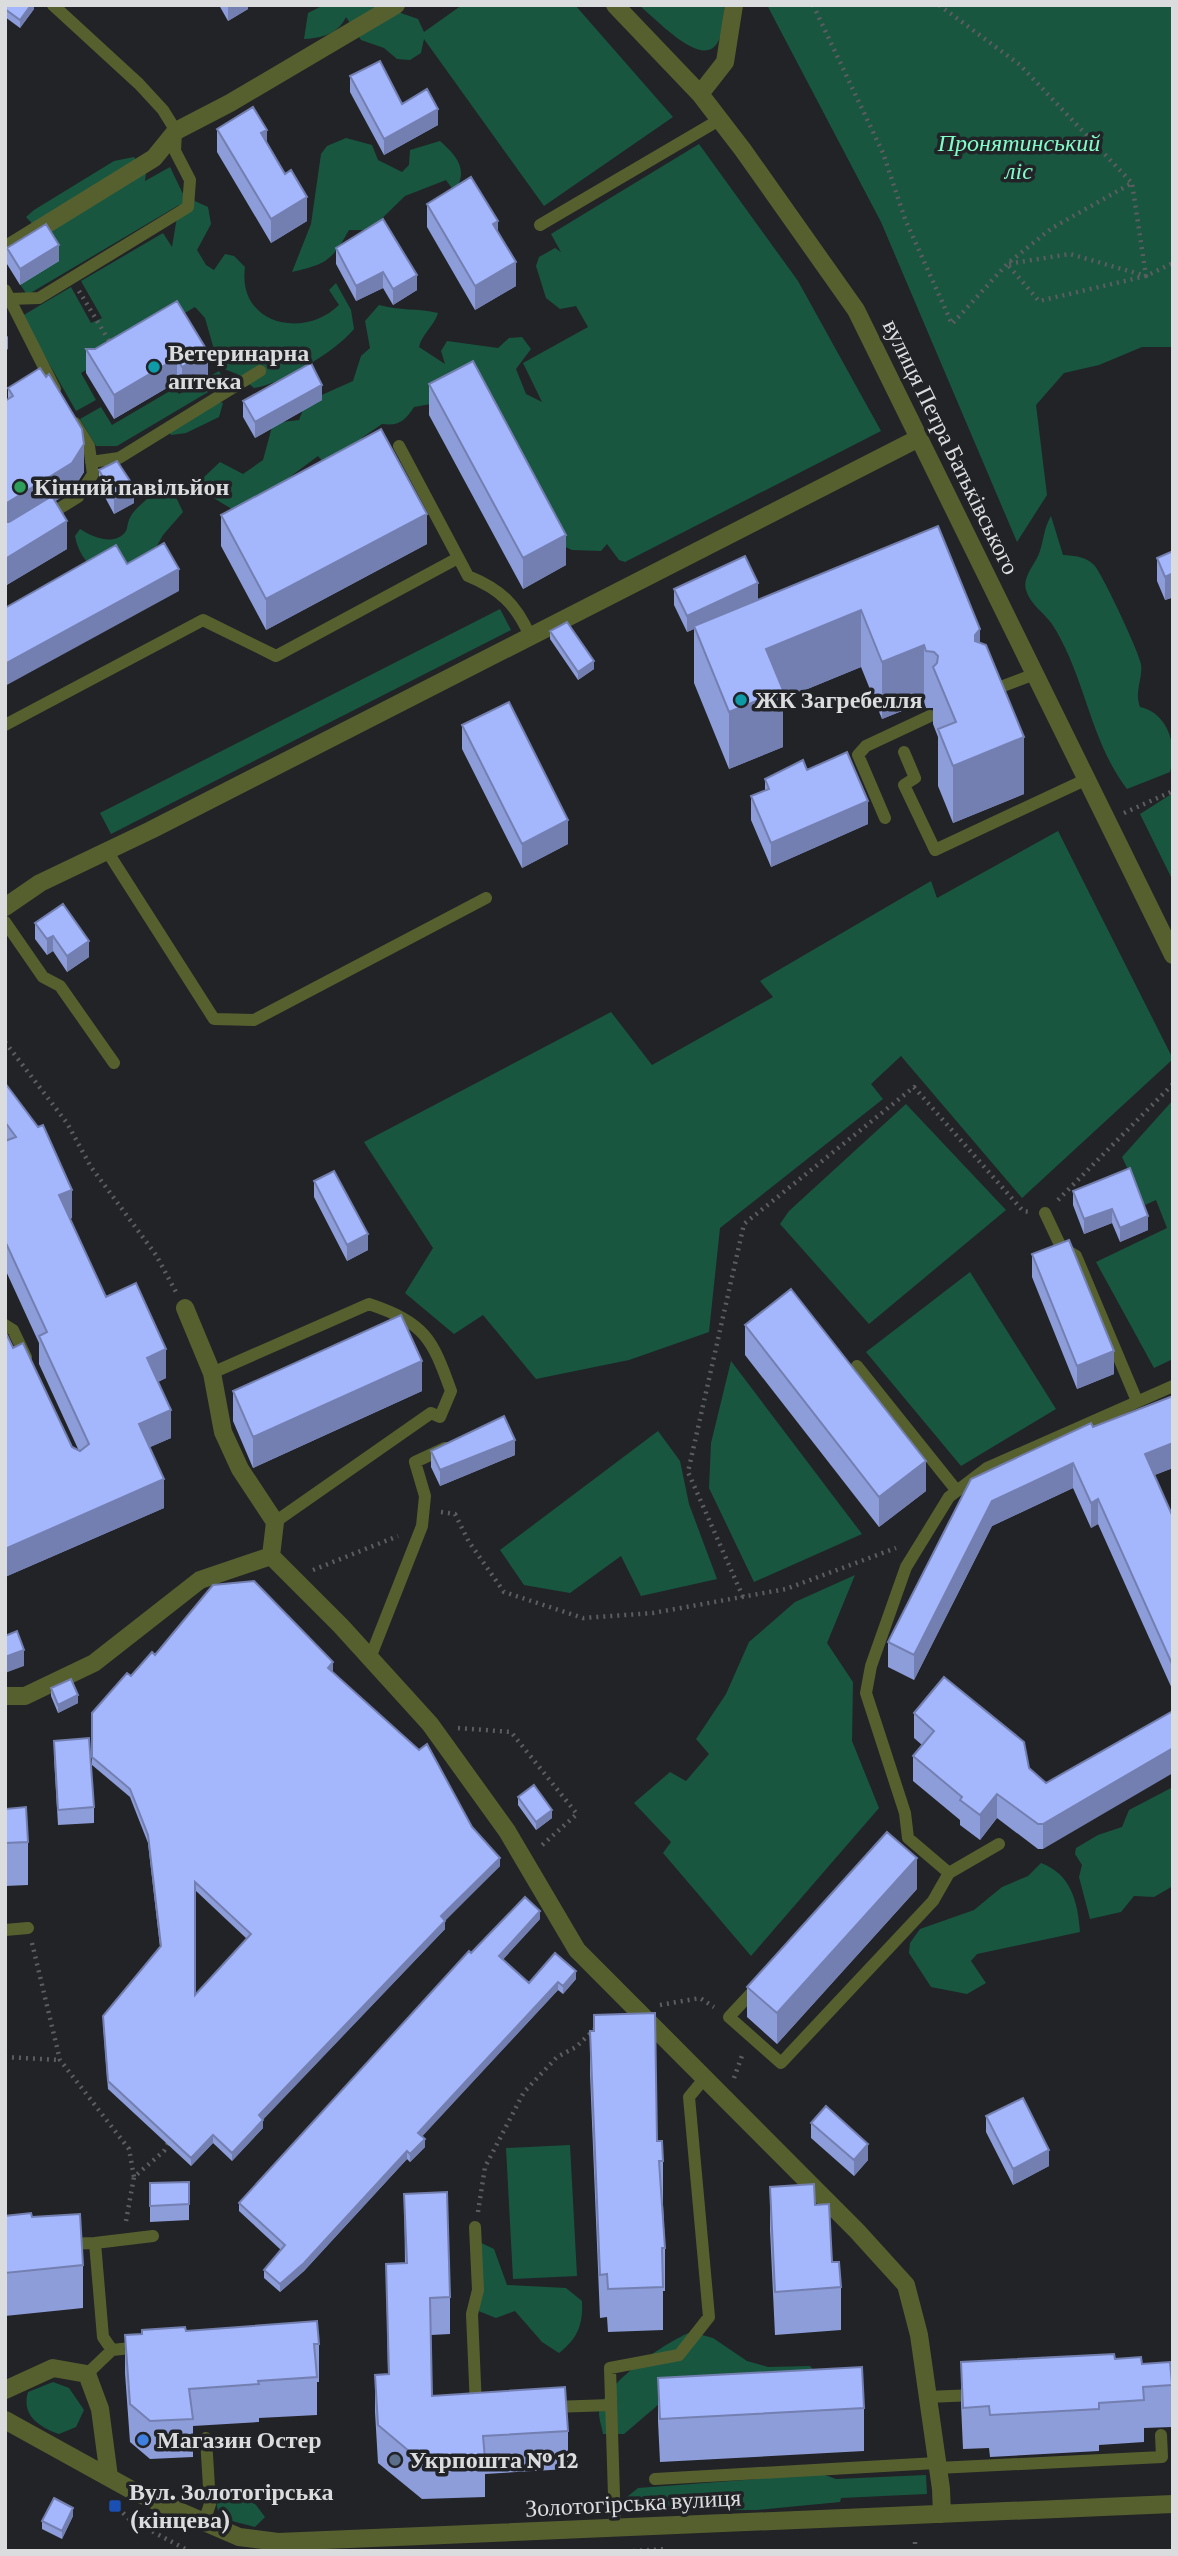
<svg xmlns="http://www.w3.org/2000/svg" width="1178" height="2556" font-family="'Crimson Pro',serif">
	<style>
		.green { fill: #185640 }
		.lines { fill: none; stroke-linecap: round; stroke-linejoin: round }
		.path { stroke: #5c5d60; stroke-width: 4.5; stroke-dasharray: 2 5; stroke-linecap: butt }
		.lane { stroke: #56602f; stroke-width: 12 }
		.street { stroke: #56602f; stroke-width: 18 }
		.wall { fill: #8d9dd9; fill-rule: evenodd }
		.shaded-wall { fill: #737fb0 }
		.building { fill: #a4b6fc; stroke: #737fb0; stroke-width: 2; fill-rule: evenodd }
		.culture-dot { fill: #0f9aa8; stroke: #222326; stroke-width: 2.5 }
		.leisure-dot { fill: #2e9e5b; stroke: #222326; stroke-width: 2.5 }
		.shop-dot { fill: #3f7fe0; stroke: #222326; stroke-width: 2.5 }
		.service-dot { fill: #5c6f8a; stroke: #222326; stroke-width: 2.5 }
		.transit-dot { fill: #1a4fb4; stroke: #222326; stroke-width: 2.5 }
		.labels { text-anchor: middle; stroke-width: 7; stroke-linejoin: round; paint-order: stroke }
		.park-label { font-size: 24px; font-style: italic; fill: #81fcc9; stroke: #222326 }
		.poi-label { font-size: 24px; font-weight: bold; fill: #dbdcde; stroke: #222326; text-anchor: start }
		.street-label { font-size: 24px; fill: #dbdcde; stroke: #222326 }
	</style>
	<rect width="100%" height="100%" fill="#222326"/>
	<path class="green" d="M324,5H378L418,19L424,32L462,5H575L673,117L544,206L424,39L421,53L410,60L397,59L384,48L361,40L346,17C338,34 322,38 304,39L308,13Z
		M639,5H724C725,91 672,34 639,5Z
		M767,5H1173V347H1142L1099,365L1064,373L1036,405L1047,495L1017,542L881,222Z
		M346,138L372,145L378,160L402,172L409,165L410,150L440,141C456,155 470,171 454,191L446,180L405,196L370,230H349C332,261 326,264 292,272L311,224L321,154L327,146Z
		M699,144L798,281L881,431L625,562L619,560L607,544L601,551L572,550L559,544L436,403L414,407C405,421 399,426 382,424L363,437L330,470L318,456L283,482L245,517L207,494L203,478L220,462L243,474L263,460L273,423L299,420L306,402L353,381L361,356L370,348L365,321L379,305C399,311 418,308 438,313C434,326 422,334 419,347L445,364L441,351L447,341L498,348L509,338L522,337L531,349L516,369L526,394L542,402L523,363L588,327L576,306L560,309L546,298L536,266L539,257L555,248L561,252L551,234Z
		M134,157L146,173L145,181L170,167L184,196L208,207L211,224L197,250L206,265L214,270L225,254L234,256L245,267C237,324 303,340 339,305L329,290L336,283L351,310L354,329C336,351 282,384 254,388L237,374L219,367L205,318L195,307L81,373L96,400L76,411L22,316L71,287L91,323L102,318L81,281L163,233L172,247L179,205L27,295L7,264L51,237L42,234L26,217L34,210L114,161Z
		M219,371L225,382L117,446H96L80,419L101,407L112,425L175,388L179,394Z
		M207,397L223,403L219,417L186,433L171,435L169,432Z
		M174,493L183,512L163,535L149,560L97,572C85,561 78,552 75,536L80,529C92,537 115,547 126,531C127,529 128,522 129,520C132,511 141,505 147,499L166,498Z
		M1051,516L1063,555C1075,556 1085,556 1094,565C1102,573 1139,652 1141,664C1143,679 1134,692 1140,707C1168,713 1178,746 1170,772L1127,789C1090,741 1085,675 1052,624C1044,613 1030,604 1026,590C1022,576 1036,564 1040,551C1044,538 1044,528 1051,516Z
		M500,609L511,630L111,834L100,813Z
		M1173,793V881L1140,814Z
		M1058,831L1173,1059L1022,1198L901,1056L871,1084L883,1099L720,1228L709,1332L629,1360L536,1379L483,1315L454,1334L405,1293L433,1248L364,1142L611,1012L652,1065L773,997L760,981L931,881L937,898Z
		M1173,1100V1359L1154,1368L1096,1262L1167,1228L1156,1200L1145,1205L1122,1157Z
		M906,1104L1006,1210L869,1324L780,1224L789,1211Z
		M970,1272L1056,1409L961,1466L866,1352Z
		M731,1361L862,1534L754,1582L709,1488L711,1443Z
		M658,1431L680,1461L689,1504L717,1579L641,1596L621,1556L570,1593L524,1585L500,1550Z
		M855,1575L827,1643L853,1682L852,1741L879,1808L751,1956L663,1853L671,1842L634,1803L670,1772L686,1781L709,1754L696,1739L726,1694L749,1642L795,1602Z
		M1173,1787V1886L1154,1897L1134,1896L1121,1912L1090,1919L1079,1877L1082,1865L1075,1854L1076,1848L1098,1835L1122,1827L1129,1810Z
		M1041,1863C1071,1874 1078,1902 1080,1932L977,1954L971,1961L986,1983L967,1994L931,1987L909,1953L910,1943L920,1929L974,1910L1002,1887L1028,1876Z
		M570,2145L577,2276L513,2279L506,2148Z
		M475,2240L494,2249L507,2285L566,2288L582,2301C583,2325 578,2338 559,2353L542,2342L515,2311L496,2318L476,2310Z
		M691,2332L713,2338L747,2361L768,2367L810,2366L824,2382L672,2393L624,2434H603C602,2428 599,2419 599,2413C602,2384 666,2342 691,2332Z
		M53,2382L69,2388L84,2410L76,2427L59,2434C40,2427 21,2416 28,2392Z
		M822,2474L836,2479L926,2475L927,2494L841,2498L840,2502L757,2510H737L716,2504L631,2508L627,2497L638,2488Z
		M236,2491L256,2505L265,2517L255,2527L232,2521L218,2511L215,2497Z"/>
	<g class="lines">
		<path class="path" d="M813,5L883,153L905,219L952,324L1007,264L1052,228L1132,183L1146,276L1070,254L1007,264L1039,301L1146,276L1173,263
			M939,5L1020,65L1132,183
			M79,291L111,344
			M1124,813L1173,791
			M5,1042L67,1123L91,1167L156,1255L176,1292
			M1058,1200L1173,1084
			M441,1512L455,1514L469,1542L504,1592L583,1618L653,1613L786,1589L896,1548
			M313,1570L398,1536
			M743,1597L688,1472L744,1224L914,1087L1023,1211L1030,1212
			M458,1728L511,1732L577,1814L540,1847
			M32,1943L60,2060L129,2149L134,2177
			M660,2005L700,1998L714,2007
			M5,2057L60,2060
			M734,2078L743,2053
			M478,2212L485,2167L524,2092L557,2057L576,2047L597,2027
			M126,2221L134,2177L164,2151L169,2141
			M118,2508L129,2519L189,2551
			M633,2551L667,2549
			M915,2551V2537"/>
		<path class="lane" d="M540,225L719,120
			M5,290L55,389
			M9,299L39,298L188,207L190,180L175,151L176,131L163,110L139,84L53,5
			M399,446L468,576C500,589 516,604 530,636
			M91,462L119,458L260,371
			M47,516L78,497L93,474L89,446L75,423
			M990,691L1035,674
			M5,725L203,620L276,656L458,558
			M904,752L915,778L904,785L935,850L1087,779
			M885,818L858,755L866,746L930,716
			M107,851L214,1019L254,1020L486,898
			M5,922L43,977L60,986L114,1063
			M1045,1213L1061,1247L1076,1256L1137,1401
			M5,1325L13,1330L26,1357
			M857,1366L957,1491
			M212,1373L369,1304C425,1323 432,1338 451,1391L440,1417L431,1413L275,1522
			M370,1658L422,1526L425,1496L415,1462L445,1448
			M999,1844L949,1873L908,1838L905,1813L866,1693L871,1666L906,1567L949,1497L987,1468L1173,1386
			M5,1930L28,1928
			M757,1987L729,2017L781,2063L933,1901L949,1873
			M475,2227L478,2290L472,2314L476,2407
			M95,2243L153,2236
			M65,2244L95,2243L103,2337L112,2350
			M87,2374L112,2350L141,2347
			M927,2397L975,2395
			M552,2407L611,2405
			M937,2468L1162,2457L1161,2435
			M655,2479L936,2463
			M204,2522L210,2504L206,2438
			M615,2528L610,2368L679,2355L709,2317L689,2097L704,2079"/>
		<path class="street" d="M615,5L700,94L743,150L856,310L1173,955
			M700,94L725,62L734,5
			M5,250L154,158L176,131L230,103L396,5
			M5,907L40,883L151,830L919,438
			M185,1308L212,1373L223,1432L240,1469L275,1522L271,1556
			M5,1696H25L94,1663L200,1580L271,1556L341,1626L430,1724L507,1831L577,1950L857,2231L906,2285L919,2335L941,2489L942,2514
			M5,2390L53,2368L87,2374L100,2409L109,2477
			M5,2420L137,2493L239,2537L278,2542L1173,2504"/>
	</g>
	<path class="wall" d="M5,5H34V9L20,28L5,17Z
		M219,5H248V9L228,21Z
		M350,76L402,104L438,125L384,155L350,92Z
		M217,129L267,143L285,174L307,221L271,243L217,152Z
		M427,204L498,232L516,286L475,310L427,227Z
		M7,248L59,261L20,285L7,264Z
		M336,248L417,290L393,305L383,288L356,301L336,264Z
		M177,301L208,375L182,391L177,382L114,419L86,373V349H95Z
		M429,384L566,565L523,589L429,415Z
		M8,388L84,472L72,491L55,501L67,549L5,586V401L8,399Z
		M322,400L255,438L243,417V401Z
		M99,470L134,503L114,514L99,486Z
		M221,515L427,544L266,630L221,546Z
		M938,526L980,643L1024,794L953,823L938,786V737L933,724V708H926L924,702L882,719L861,667L783,699V747L729,769L694,683V629L687,632L674,605V589L758,599L738,608Z
		M1173,551V602L1171,598L1165,600L1157,581V558Z
		M550,631L594,669L578,680L550,639Z
		M462,725L568,844L522,868L462,749Z
		M807,770L868,824L771,867L751,820V796L765,790V779Z
		M35,923L89,957L67,972L53,951L47,955L35,939Z
		M5,1083L72,1218L70,1219L106,1297L166,1378L158,1382L171,1438L150,1447L164,1508L5,1577L13,1348L72,1447L79,1451L39,1364V1343L5,1269Z
		M1130,1168L1148,1230L1120,1242L1112,1223L1084,1234L1073,1205V1191Z
		M314,1181L368,1250L347,1261L314,1197Z
		M1032,1254L1114,1374L1077,1389L1032,1277Z
		M745,1325L926,1491L879,1527L745,1355Z
		M233,1391H422L253,1468L233,1421Z
		M1173,1396V1468L1154,1475L1173,1517V1691L1098,1524L1091,1528L1073,1488L992,1526L914,1680L888,1667V1642L971,1479L1093,1427Z
		M431,1451L515,1455L440,1486L431,1467Z
		M155,1655L333,1670L332,1671L472,1827L500,1866L445,1920V1929L263,2119V2128L232,2161L213,2143L191,2166L108,2089L103,2024V2016L160,1947L148,1843L130,1797L92,1765V1713ZM195,1890L247,1939L195,1995Z
		M51,1688L78,1703L58,1713L51,1696Z
		M914,1713L1029,1768L1046,1783L1043,1849H1038L997,1818L980,1840L960,1825V1820L913,1781V1756L922,1745L914,1738Z
		M54,1741L94,1807V1823L58,1825L54,1756Z
		M5,1787L6,1809L28,1842V1885L5,1886Z
		M518,1797L552,1818L536,1830L518,1805Z
		M917,1889L777,2044L747,2017V1987Z
		M540,1919L503,1959L529,1983L576,1979L563,1994L558,1990L422,2136L425,2147L410,2162L407,2159L304,2271L280,2292L264,2278V2270L281,2250L239,2211V2203L471,1953Z
		M594,2015L657,2141L663,2161V2204L665,2248V2291H663V2330L608,2332L607,2317L600,2318L590,2074V2031H594Z
		M986,2116L1049,2166L1013,2185L986,2132Z
		M811,2123L868,2160L854,2176L811,2138Z
		M189,2182V2220L150,2222V2183Z
		M770,2187L815,2205L832,2262L841,2287V2330L775,2335L770,2230Z
		M404,2194L450,2297V2334L431,2335L432,2396L568,2431V2469L485,2474V2497L422,2499L378,2463L375,2412V2375L388,2374L386,2264L405,2263Z
		M5,2216L32,2217L83,2265V2308L5,2316Z
		M186,2331L319,2344V2382H317V2415L259,2418V2422L193,2426V2457L150,2459L130,2442L125,2373V2335Z
		M1115,2359L1142,2364L1172,2385V2427L1144,2428V2442L1099,2445V2451L990,2457L989,2448L963,2449L961,2404V2362Z
		M658,2378L864,2408V2451L660,2462L658,2421Z
		M73,2516L62,2539L42,2529V2521Z"/>
	<path class="shaded-wall" d="M31,5H34V9L20,28V20Z
		M228,5H248V9L228,21Z
		M438,109V125L384,155V139Z
		M267,130V154L261,133Z
		M307,197V221L271,243V219Z
		M498,221V245L493,224Z
		M59,245V261L20,285V269Z
		M516,262V286L475,310V286Z
		M383,272V288L356,301V286Z
		M417,275V290L393,305V289Z
		M8,336V349L5,351V338Z
		M208,352V375L182,391V367Z
		M177,358V382L114,419V395Z
		M322,385V400L255,438V422Z
		M84,444V472L72,491L5,532V504Z
		M134,487V503L114,514V498Z
		M427,514V544L266,630V599Z
		M67,521V549L5,586V559Z
		M566,535V565L523,589V558Z
		M179,569V591L5,686V664Z
		M1171,574V598L1165,600V577Z
		M758,583V599L695,628L694,626V629L687,632V616Z
		M861,610V667L783,699V747L729,769V712L766,649Z
		M980,629V686L975,635Z
		M924,645V702L882,719V662Z
		M594,661V669L578,680V672Z
		M1024,737V794L953,823V766Z
		M868,801V824L771,867V843Z
		M568,820V844L522,868V844Z
		M53,936V951L47,955V939Z
		M89,941V957L67,972V956Z
		M72,1190V1218L59,1223V1195Z
		M1112,1209V1223L1084,1234V1219Z
		M1148,1216V1230L1120,1242V1228Z
		M368,1234V1250L347,1261V1245Z
		M166,1349V1378L147,1386V1358Z
		M1114,1351V1374L1077,1389V1366Z
		M422,1361V1391L253,1468V1437Z
		M171,1410V1438L139,1452V1424Z
		M515,1440V1455L440,1486V1470Z
		M1173,1443V1468L1145,1479V1454Z
		M926,1461V1491L879,1527V1497Z
		M1073,1463V1488L992,1526L914,1680V1655L992,1501Z
		M164,1479V1508L5,1577V1549Z
		M1098,1499V1524L1091,1528V1503Z
		M24,1650V1666L5,1673V1657Z
		M333,1662V1670L328,1676V1668Z
		M78,1695V1703L58,1713V1705Z
		M1173,1748V1773L1043,1849V1824Z
		M997,1794V1818L980,1840V1815Z
		M552,1810V1818L536,1830V1822Z
		M500,1858V1866L441,1925V1916Z
		M917,1858V1889L777,2044V2013Z
		M540,1911V1919L499,1964V1956Z
		M445,1921V1929L259,2124V2115Z
		M576,1971V1979L563,1994V1986Z
		M558,1982V1990L418,2141V2133Z
		M263,2120V2128L232,2161V2153Z
		M213,2135V2143L191,2166V2158Z
		M425,2139V2147L410,2162V2154Z
		M868,2144V2160L854,2176V2160Z
		M1049,2150V2166L1013,2185V2169Z
		M407,2151V2159L304,2271L280,2292V2284Z
		M73,2508V2516L62,2539V2531Z"/>
	<path class="building" d="M5,5H31L20,20L5,9Z
		M380,61L402,104L427,89L438,109L384,139L350,76Z
		M253,107L267,130L261,133L285,174L291,170L307,197L271,219L217,129Z
		M471,177L498,221L493,224L516,262L475,286L427,204Z
		M383,219L417,275L393,289L383,272L356,286L336,248Z
		M46,224L59,245L20,269L7,248Z
		M177,301L208,352L182,367L177,358L114,395L86,349H95Z
		M473,361L566,535L523,558L429,384Z
		M311,363L322,385L255,422L243,401Z
		M40,368L46,377L49,374L82,429L84,444L72,463L5,504V401L13,396L8,388Z
		M381,429L427,514L266,599L221,515Z
		M117,461L134,487L114,498L99,470Z
		M52,496L67,521L5,559V522H9Z
		M938,526L980,629L975,635V641L986,645L1024,737L953,766L938,729L956,722L933,667L937,663L938,656L934,652L926,651L924,645L882,662L861,610L766,649L783,690L729,712L694,626Z
		M164,543L179,569L5,664V608L116,545L127,564Z
		M1173,551V578L1171,574L1165,577L1157,558Z
		M745,556L758,583L687,616L674,589Z
		M567,622L594,661L578,672L550,631Z
		M509,702L568,820L522,844L462,725Z
		M847,752L868,801L771,843L751,796L769,789L765,779L803,760L807,770Z
		M63,904L89,941L67,956L53,936L47,939L35,923Z
		M5,1083L38,1127L43,1125L72,1190L59,1195L106,1297L136,1283L166,1349L147,1358L171,1410L139,1424L164,1479L5,1549V1331L13,1348L23,1343L72,1447L80,1451L89,1444L39,1336L47,1332L5,1241V1141L16,1137L5,1122Z
		M1130,1168L1148,1216L1120,1228L1112,1209L1084,1219L1073,1191Z
		M334,1171L368,1234L347,1245L314,1181Z
		M1069,1240L1114,1351L1077,1366L1032,1254Z
		M791,1289L926,1461L879,1497L745,1325Z
		M401,1315L422,1361L253,1437L233,1391Z
		M1173,1396V1443L1145,1454L1173,1517V1666L1098,1499L1091,1503L1073,1463L992,1501L914,1655L888,1642L971,1479L1091,1423L1093,1427Z
		M504,1416L515,1440L440,1470L431,1451Z
		M254,1581L333,1662L328,1668L419,1750L427,1744L472,1827L500,1858L441,1916L445,1921L259,2115L263,2120L232,2153L213,2135L191,2158L108,2081L103,2016L161,1946L148,1835L130,1789L92,1757V1713L127,1673L131,1676L152,1652L155,1655L213,1585ZM195,1882L251,1934L195,1995Z
		M17,1631L24,1650L5,1657V1636Z
		M944,1677L1024,1742L1029,1768L1046,1783L1173,1711V1748L1043,1824H1038L997,1794L980,1815L960,1800L962,1797L913,1756L934,1731L914,1713Z
		M71,1679L78,1695L58,1705L51,1688Z
		M89,1738L94,1807L58,1810L54,1741Z
		M534,1785L552,1810L536,1822L518,1797Z
		M5,1787L6,1809L26,1807L28,1842L5,1843Z
		M887,1832L917,1858L777,2013L747,1987Z
		M525,1897L540,1911L499,1956L529,1983L555,1953L576,1971L563,1986L558,1982L418,2133L425,2139L410,2154L407,2151L304,2263L280,2284L264,2270L285,2245L239,2203L469,1951L471,1953Z
		M655,2013L657,2141H662L663,2161H659L665,2248H662L663,2287L608,2289L607,2274L600,2275L590,2031H594V2015Z
		M1023,2098L1049,2150L1013,2169L986,2116Z
		M826,2106L868,2144L854,2160L811,2123Z
		M189,2182V2204L150,2206V2183Z
		M814,2184L815,2205L829,2204L832,2262H839L841,2287L775,2292L770,2187Z
		M447,2192L450,2297L430,2298L432,2396L565,2387L568,2431L483,2436L485,2459L422,2462L378,2425L375,2375L389,2374L386,2264L407,2263L404,2194Z
		M31,2213L32,2217L80,2214L83,2265L5,2273V2216Z
		M317,2321L319,2344H314L317,2377L258,2381L259,2384L189,2389L193,2419L150,2421L130,2404L125,2335L142,2334V2330L185,2327L186,2331Z
		M1114,2354L1115,2359L1141,2357L1142,2364L1170,2362L1172,2385L1143,2387L1144,2400L1099,2403V2409L990,2415L989,2406L963,2408L961,2362Z
		M862,2367L864,2408L660,2419L658,2378Z
		M54,2498L73,2508L62,2531L42,2521Z"/>
	<g class="culture-dot">
		<circle cx="154" cy="367" r="7"/>
		<circle cx="741" cy="700" r="7"/>
	</g>
	<circle class="leisure-dot" cx="20" cy="487" r="7"/>
	<circle class="shop-dot" cx="143" cy="2440" r="7"/>
	<circle class="service-dot" cx="395" cy="2460" r="7"/>
	<rect class="transit-dot" x="108" y="2499" width="14" height="14" rx="3.5"/>
	<g class="labels">
		<g class="park-label">
			<text x="1019" y="151">Пронятинський<tspan x="1019" dy="28">ліс</tspan></text>
		</g>
		<g class="poi-label">
			<text x="168" y="361">Ветеринарна<tspan x="168" dy="28">аптека</tspan></text>
			<text x="34" y="495">Кінний павільйон</text>
			<text x="755" y="708">ЖК Загребелля</text>
			<text x="157" y="2448">Магазин Остер</text>
			<text x="409" y="2468">Укрпошта № 12</text>
			<text x="129" y="2500">Вул. Золотогірська<tspan x="129" dy="28">(кінцева)</tspan></text>
		</g>
		<g class="street-label">
			<text transform="translate(951 447) rotate(64)" y="8">вулиця Петра Батьківського</text>
			<text transform="translate(633 2503) rotate(-3)" y="8">Золотогірська вулиця</text>
		</g>
	</g>
	<rect width="1178" height="2556" fill="none" stroke="#dbdcde" stroke-width="14"/>
</svg>
